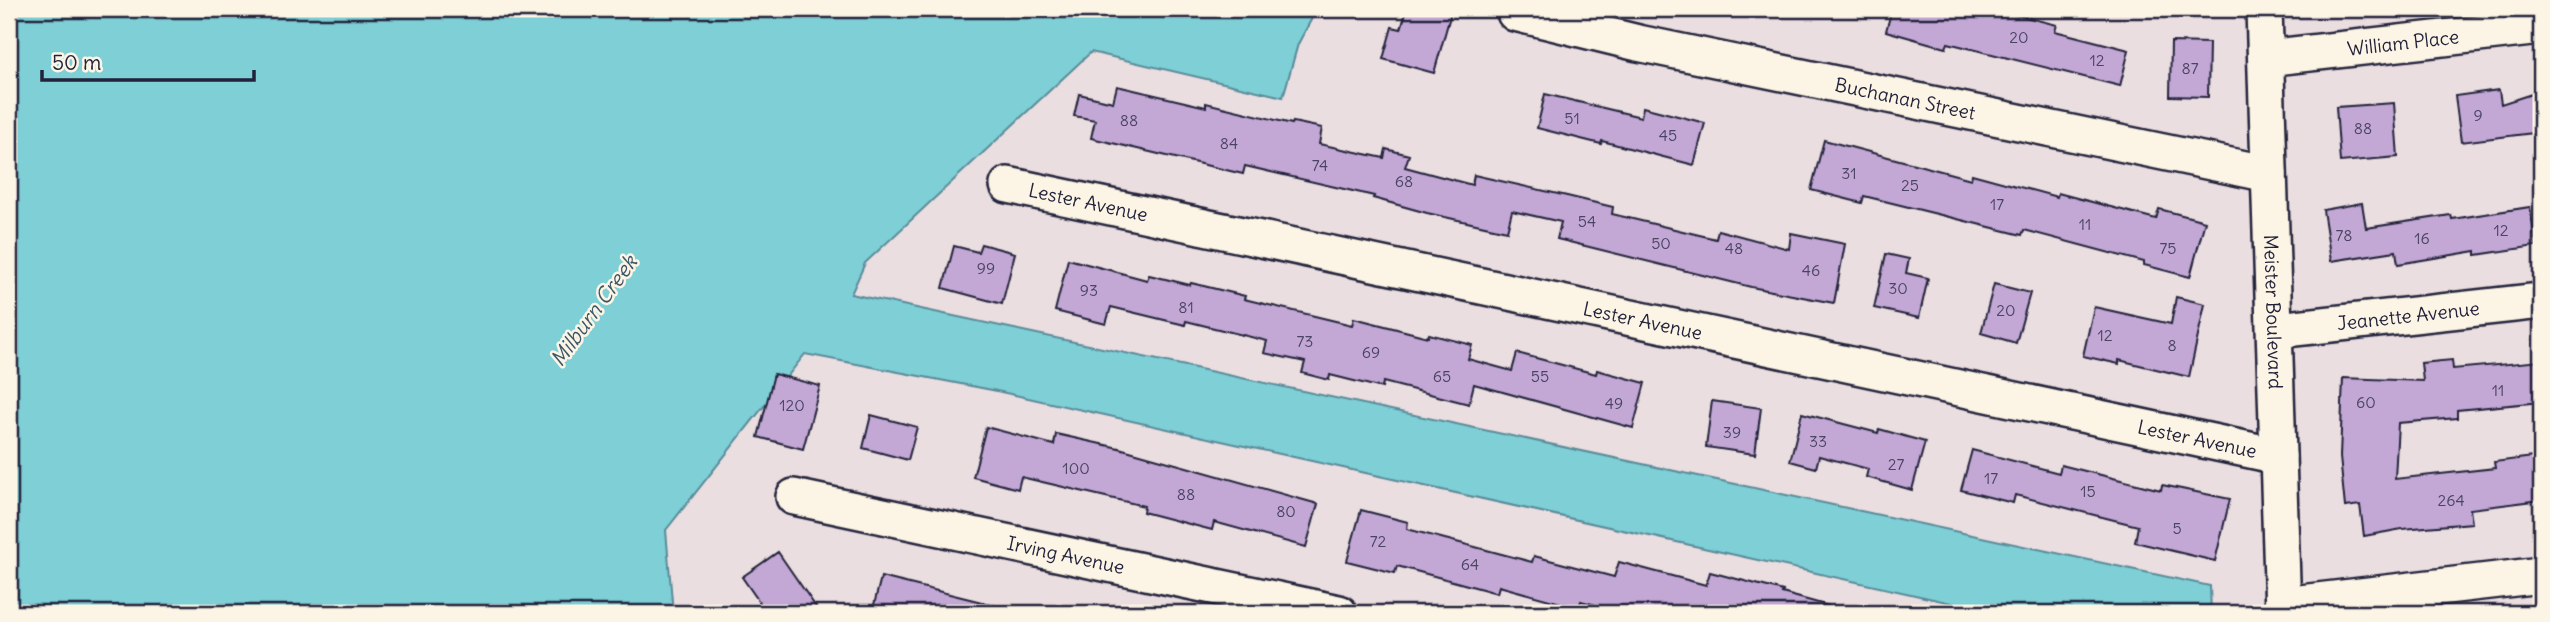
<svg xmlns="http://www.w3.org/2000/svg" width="2550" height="622" font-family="Delius,sans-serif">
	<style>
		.water { fill: #7ecfd6; stroke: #598a98; stroke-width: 2 }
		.building { fill: #c3a8d6; stroke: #22223b; stroke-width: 2 }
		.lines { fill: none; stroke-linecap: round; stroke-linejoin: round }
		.minor-casing { stroke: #22223b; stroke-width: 40 }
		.minor { stroke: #fcf5e5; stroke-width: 35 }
		.labels { text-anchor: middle; stroke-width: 5; stroke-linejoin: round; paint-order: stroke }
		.number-label { font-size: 16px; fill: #4a4462 }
		.street-label { font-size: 19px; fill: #22223b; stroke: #fcf5e5 }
		.water-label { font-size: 21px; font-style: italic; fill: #3e566a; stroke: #fcf5e5 }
	</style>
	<rect width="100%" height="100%" fill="#ebdee0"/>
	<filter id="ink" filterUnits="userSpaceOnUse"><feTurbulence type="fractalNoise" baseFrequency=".0143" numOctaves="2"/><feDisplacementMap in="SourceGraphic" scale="14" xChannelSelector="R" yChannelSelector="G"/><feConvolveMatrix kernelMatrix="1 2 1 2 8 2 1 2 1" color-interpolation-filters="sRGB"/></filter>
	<g filter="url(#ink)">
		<path class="water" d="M9,9H1317L1298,44L1283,97L1091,52L865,263L851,294L2210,586L2211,613H1996L992,390L805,354L666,530L673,613H9Z"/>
		<path class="building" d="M1407,9H1452L1434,73L1383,59L1392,27L1401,29Z
			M1892,9H1993L2057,25L2055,31L2129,50L2120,86L1948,43L1946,48L1886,31Z
			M2171,42L2209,43L2208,97L2170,96Z
			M1117,86L1206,107V103L1292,124L1293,122L1322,128L1319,144L1384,158L1386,149L1409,155L1405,167L1472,185L1474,175L1567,196L1613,207L1612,214L1716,239L1718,230L1789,249L1791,233L1845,244L1834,303L1751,287L1557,239L1561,222L1512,211L1507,231L1427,213L1373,198L1374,196L1245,166L1243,174L1091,138L1095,120L1074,116L1079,94L1113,102Z
			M2499,90L2501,104L2541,91V132L2461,142L2455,96Z
			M1545,94L1641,117L1643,107L1705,123L1694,165L1602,141L1601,144L1537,128Z
			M2394,103L2398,157L2340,162L2336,107Z
			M1824,140L1971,179L1972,174L2057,197L2058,193L2156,219L2159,209L2205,221L2190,277L2144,265V262L2024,230L2022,235L1864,196L1862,203L1811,190Z
			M2362,203L2366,228L2451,215L2452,219L2530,207L2536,246L2476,255V251L2398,264L2396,251L2331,261L2323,210Z
			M981,244L1015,253L1002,304L943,288L954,246L978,252Z
			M1886,254L1909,259L1906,273L1928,278L1919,318L1874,308Z
			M1068,259L1147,280L1149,275L1190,285L1191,283L1245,296L1244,299L1352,325L1354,318L1428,337L1429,334L1472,345L1468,359L1512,371L1517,353L1596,374L1597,370L1645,383L1633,428L1474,384L1469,404L1383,382L1382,388L1330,375L1329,380L1302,373L1305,362L1264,353L1267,341L1186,321L1185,325L1111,307L1106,324L1055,311Z
			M1994,284L2030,293L2016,343L1981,333Z
			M2176,297L2205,304L2189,377L2119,360V364L2083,356L2094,307L2171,324Z
			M2452,360L2453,369L2541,361V402L2457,410V418L2398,423L2395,479L2495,468L2494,462L2541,456V500L2470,509L2472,523L2402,529L2364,536L2360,505L2345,507L2340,457L2343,378L2423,381L2421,363Z
			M774,374L820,386L803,449L758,437Z
			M1712,401L1761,408L1755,454L1706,447Z
			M1802,413L1878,433L1879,429L1925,442L1912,490L1866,477L1868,469L1819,456L1816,468L1790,461Z
			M871,415L917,427L908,460L863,448Z
			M986,427L1054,445L1056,434L1119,448L1318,504L1306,547L1214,522L1212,530L1143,512L1144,506L1021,477L1018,489L973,477Z
			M1972,450L2059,473L2061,465L2161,490L2162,485L2230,499L2215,561L2135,542L2138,526L2015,495L2013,503L1961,490Z
			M1361,510L1408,522L1407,529L1532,562L1534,556L1614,577L1619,562L1706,585L1710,572L1783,591L1782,593L1829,606L1828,613H1626L1581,601L1579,608L1499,586L1497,593L1397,566L1395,573L1347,561Z
			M778,552L820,613H767L742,577Z
			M881,577L994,605L993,613H872Z"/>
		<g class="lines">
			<g class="minor-casing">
				<g id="minor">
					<path id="s1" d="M1517,9L1515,13L1638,43L2269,174"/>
					<path id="s2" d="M2264,9L2283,613"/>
					<path id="s3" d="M2266,58L2541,27"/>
					<path id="s4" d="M1008,185L2278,456"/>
					<path id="s5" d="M2276,330L2541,301"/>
					<path id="s6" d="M794,497L1339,613"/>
					<path d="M2283,605L2541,575"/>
				</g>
			</g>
			<use href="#minor" class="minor"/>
		</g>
	</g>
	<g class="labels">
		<g class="number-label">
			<text x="2019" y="43">20</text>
			<text x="2097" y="66">12</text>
			<text x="2190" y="74">87</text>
			<text x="2478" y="121">9</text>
			<text x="1572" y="124">51</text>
			<text x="1129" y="126">88</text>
			<text x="2363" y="134">88</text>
			<text x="1668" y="141">45</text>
			<text x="1229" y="149">84</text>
			<text x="1320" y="171">74</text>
			<text x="1849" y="179">31</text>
			<text x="1404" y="187">68</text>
			<text x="1910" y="191">25</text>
			<text x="1997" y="210">17</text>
			<text x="1587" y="227">54</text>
			<text x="2085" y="230">11</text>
			<text x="2501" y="236">12</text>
			<text x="2344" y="241">78</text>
			<text x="2422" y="244">16</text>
			<text x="1661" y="249">50</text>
			<text x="1734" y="254">48</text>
			<text x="2168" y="254">75</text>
			<text x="986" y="274">99</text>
			<text x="1811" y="276">46</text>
			<text x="1898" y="294">30</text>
			<text x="1089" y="296">93</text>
			<text x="1186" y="313">81</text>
			<text x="2006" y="316">20</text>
			<text x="2105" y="341">12</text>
			<text x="1305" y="347">73</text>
			<text x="2172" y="351">8</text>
			<text x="1371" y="358">69</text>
			<text x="1442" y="382">65</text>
			<text x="1540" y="382">55</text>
			<text x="2498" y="396">11</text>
			<text x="2366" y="408">60</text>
			<text x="1614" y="409">49</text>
			<text x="792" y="411">120</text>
			<text x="1732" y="438">39</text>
			<text x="1818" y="447">33</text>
			<text x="1896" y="470">27</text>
			<text x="1076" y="474">100</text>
			<text x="1991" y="484">17</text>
			<text x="2088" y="497">15</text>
			<text x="1186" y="500">88</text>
			<text x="2451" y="506">264</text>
			<text x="1286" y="517">80</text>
			<text x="2177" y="534">5</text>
			<text x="1378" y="547">72</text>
			<text x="1470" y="570">64</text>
		</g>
		<g class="street-label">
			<text dy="7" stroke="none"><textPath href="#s3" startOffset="138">William Place</textPath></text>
			<text dy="7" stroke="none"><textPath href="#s1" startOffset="404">Buchanan Street</textPath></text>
			<text dy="7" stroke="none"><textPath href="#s4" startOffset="82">Lester Avenue</textPath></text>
			<text dy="7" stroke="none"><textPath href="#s2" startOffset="303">Meister Boulevard</textPath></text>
			<text dy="7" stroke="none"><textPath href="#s5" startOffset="133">Jeanette Avenue</textPath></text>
			<text dy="7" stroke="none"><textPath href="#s4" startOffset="649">Lester Avenue</textPath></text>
			<text dy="7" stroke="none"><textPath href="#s4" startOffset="1216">Lester Avenue</textPath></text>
			<text dy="7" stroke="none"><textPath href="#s6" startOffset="278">Irving Avenue</textPath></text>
		</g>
		<g class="water-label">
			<text transform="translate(594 311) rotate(-54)" y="7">Milburn Creek</text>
		</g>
	</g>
	<rect width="2550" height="622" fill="none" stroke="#fcf5e5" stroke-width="35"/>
	<rect x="18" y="18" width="2515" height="587" fill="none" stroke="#22223b" stroke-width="2.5" filter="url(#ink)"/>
	<path d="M42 70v10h212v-10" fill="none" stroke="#22223b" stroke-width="3.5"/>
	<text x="52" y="70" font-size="21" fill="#22223b" stroke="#fcf5e5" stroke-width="5" paint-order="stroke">50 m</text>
</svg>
